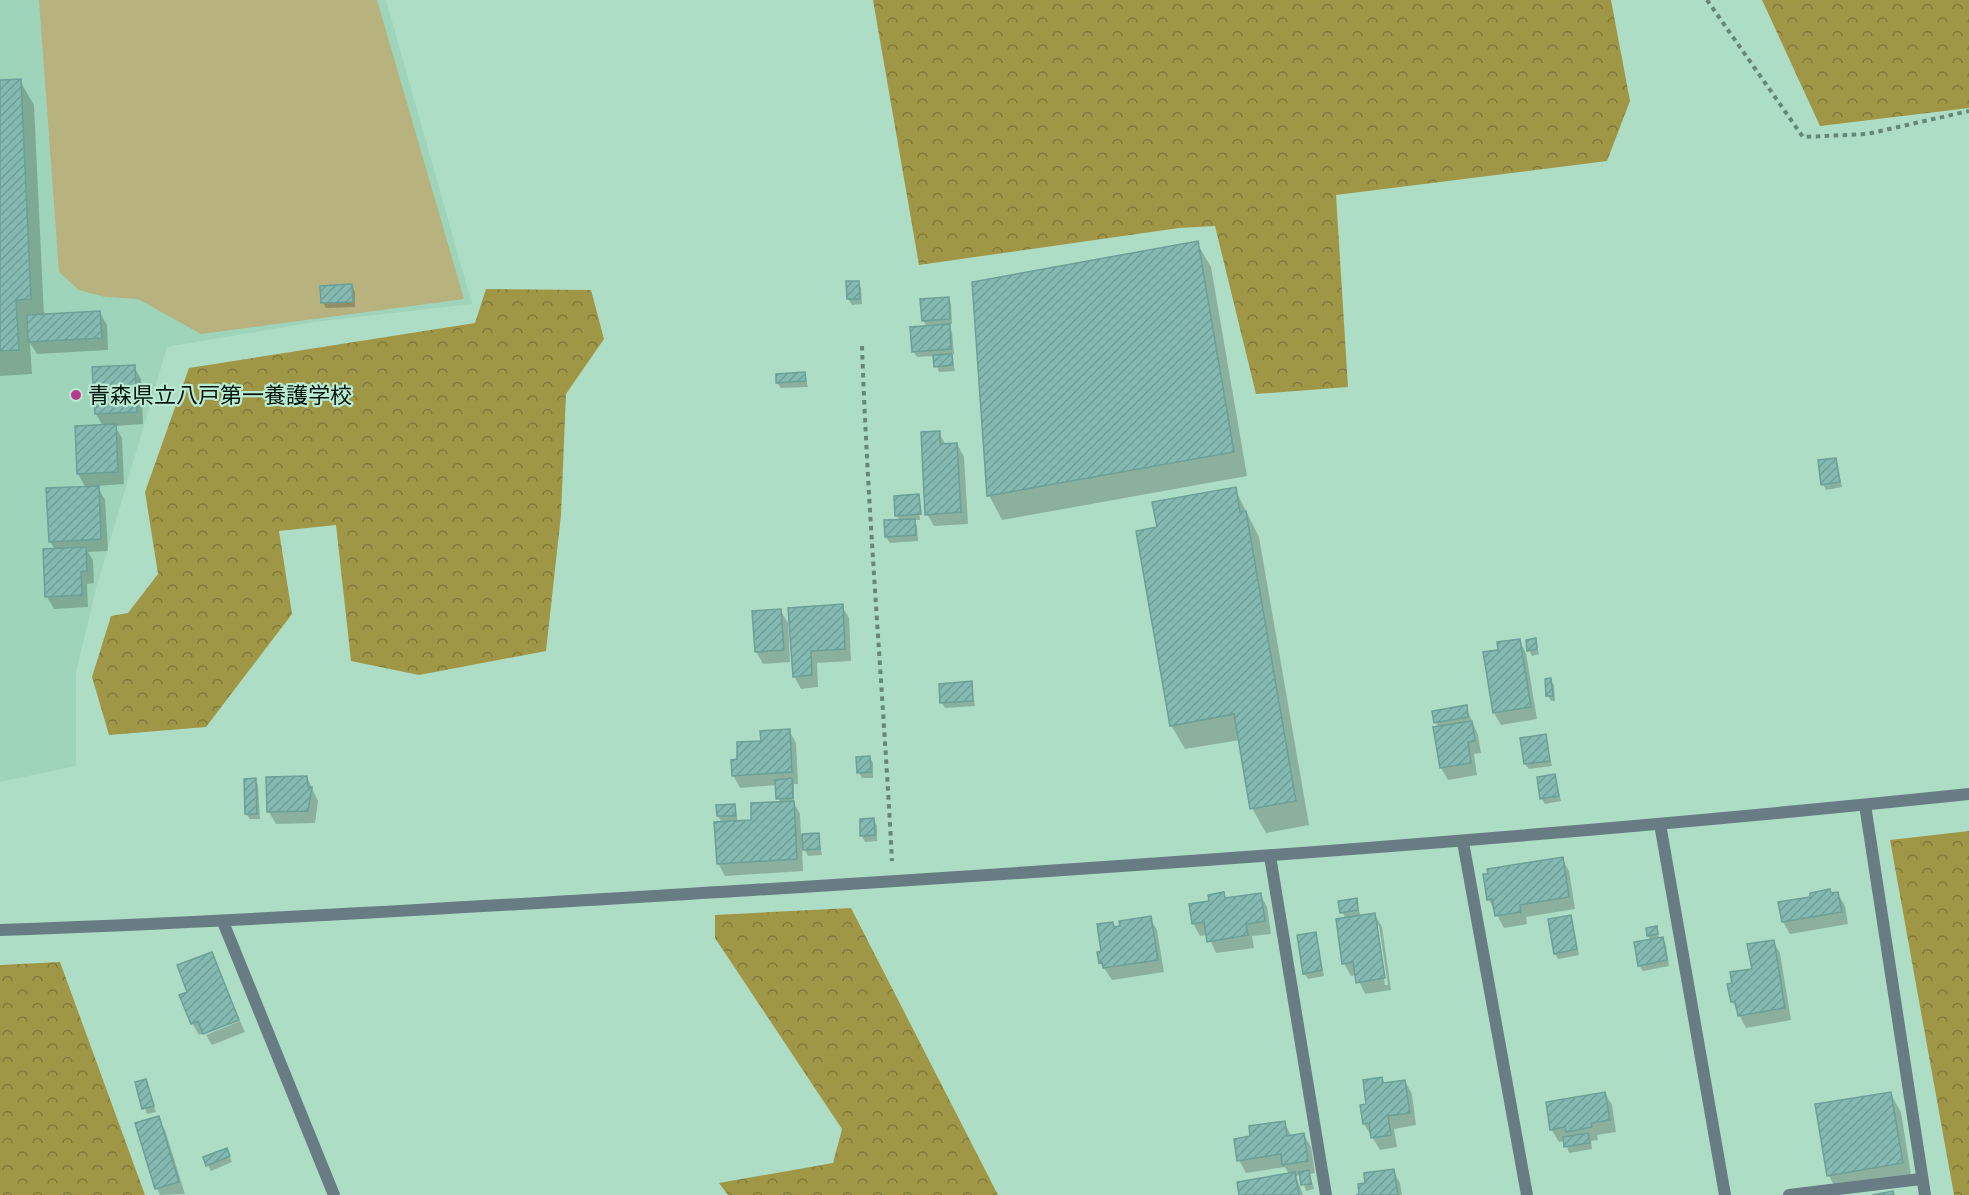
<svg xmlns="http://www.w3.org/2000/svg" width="1969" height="1195" font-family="Figtree,'Noto Sans JP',sans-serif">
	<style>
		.built { fill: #9ed5ba }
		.green { fill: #b7b27e }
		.forest { fill: url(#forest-crowns) }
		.shadow { fill: #0003; fill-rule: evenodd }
		.building { fill: url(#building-hatch); stroke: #6aa097; stroke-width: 1.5 }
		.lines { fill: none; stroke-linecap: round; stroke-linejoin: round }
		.path { stroke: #658777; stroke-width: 4; stroke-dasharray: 4.5 4.5; stroke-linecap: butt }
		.minor { stroke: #687c84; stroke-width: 12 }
		.tertiary { stroke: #687c84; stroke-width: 12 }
		.poi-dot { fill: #b53b8e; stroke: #bbead2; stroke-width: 2 }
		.labels { text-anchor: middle; stroke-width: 4.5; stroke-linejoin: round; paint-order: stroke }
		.poi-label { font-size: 22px; fill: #05160f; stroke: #bbead2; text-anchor: start }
	</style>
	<defs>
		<pattern id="forest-crowns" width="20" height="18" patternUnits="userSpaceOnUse" patternTransform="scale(1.5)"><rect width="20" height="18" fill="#a09746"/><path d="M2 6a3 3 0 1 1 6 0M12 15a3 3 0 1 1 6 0" fill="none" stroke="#807a39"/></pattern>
		<pattern id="building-hatch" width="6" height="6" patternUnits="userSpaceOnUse" patternTransform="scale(1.5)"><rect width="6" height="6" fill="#84bab1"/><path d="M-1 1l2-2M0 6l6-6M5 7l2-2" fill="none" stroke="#709f97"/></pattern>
	</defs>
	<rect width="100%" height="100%" fill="#aeddc6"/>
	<path class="built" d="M0,0H386L472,304L314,322L167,347L96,589L76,672V766L0,782Z"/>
	<path class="green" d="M39,0H377L464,299L201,334L138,299L105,297L79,290L59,272Z"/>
	<path class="forest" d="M873,0H1611L1630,101L1607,161L1336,195L1348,387L1256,394L1215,226L1179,228L919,265Z
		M1762,0H1969V108L1820,126Z
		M486,289L591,290L604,339L566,394L561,515L546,651L419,675L351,661L336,525L279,531L292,614L206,727L109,735L92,677L111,616L128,613L158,574L145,492L189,368L475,323Z
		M1969,831V1195H1954L1890,840Z
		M851,908L998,1195H728L719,1183L833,1163L842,1129L715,938V915Z
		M60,962L145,1195H0V965Z"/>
	<path class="shadow" d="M20,81L34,105L44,316L100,313L107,325L108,350L37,354L30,343L32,374L0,376V82Z
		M1197,243L1211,267L1247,476L1002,520L989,495Z
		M858,282L861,288L862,304L852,305L848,299Z
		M352,286L355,292V307L326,308L323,303Z
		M948,299L951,304L952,324H948L952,332L954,354L951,355L955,371L939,372L934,356L917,357L913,351L927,327L923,320Z
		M134,367L141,379L143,424L115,426L122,438L124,484L97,486L105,500L108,551L88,552L93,560L94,583L87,584L88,607L54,609L47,597L55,550L50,541L86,488L78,474L76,428L103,426L96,414L94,369Z
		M804,373L808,387L781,388L777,383Z
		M939,433L946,445L957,444L964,457L968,524L934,526L927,514Z
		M1836,459L1842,487L1826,490L1823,484Z
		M1235,489L1259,537L1309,825L1266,833L1252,808L1240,740L1185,749L1171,725L1158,528Z
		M918,496L920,520H914L917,526L918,541L890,543L886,537L900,521L897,515Z
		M842,606L849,618L851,661L817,663L818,687L801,689L794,676L790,609Z
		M781,611L788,623L790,662L763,664L756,651Z
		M1519,640L1526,653L1537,719L1501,725L1494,713L1485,654L1500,651Z
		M1535,640L1539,654L1532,656L1529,650Z
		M1550,680L1554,685L1555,701H1551L1548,696Z
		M971,683L975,706L945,708L942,703Z
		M1466,707L1478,735L1481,753L1474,754L1477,775L1448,780L1441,768L1439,728L1436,722Z
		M789,730L796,743L798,784H794V803L800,814L801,836L818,834L822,855L808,856L802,844L803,871L725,876L718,863L722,823L718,816V806L734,805L738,822H753L780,803L777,785L740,788L733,775L739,761L762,743Z
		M1545,736L1552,766L1529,769L1525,764Z
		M870,758L873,763V778H862L859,773Z
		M1554,775L1561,801L1545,804L1542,799Z
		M307,777L318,801L315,823L276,824L269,812Z
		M255,780L258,785L260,819H250L246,814Z
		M874,820L877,826V841L865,842L862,836L861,821Z
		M1562,858L1569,871L1575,909L1526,917L1527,924L1504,928L1489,900Z
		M1224,894L1227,900L1260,894L1267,907L1271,934L1252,936L1254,948L1216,953L1208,935L1200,936L1193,923L1211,902Z
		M1838,894L1845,906L1848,924L1790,934L1783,922L1780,903Z
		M1356,900L1361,917L1375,915L1382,927L1391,990L1365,994L1356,975L1351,976L1344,963L1346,919L1342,912ZM1376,926H1379L1388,985H1385Z
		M1571,917L1579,955L1558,959L1555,953Z
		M1150,918L1157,930L1164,972L1112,980L1100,962L1112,924L1115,928Z
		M1656,928L1660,939H1663L1666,945L1669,966L1643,971L1639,965L1651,941L1648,936Z
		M1315,933L1324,976L1308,979L1304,973Z
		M1773,941L1780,953L1791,1020L1746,1028L1732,1001L1734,984L1753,970Z
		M211,954L239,1018L199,1035L192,1023L189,993Z
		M240,1021L245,1032L212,1045L206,1035Z
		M1382,1078L1385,1084L1405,1081L1412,1094L1416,1125L1394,1129L1397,1147L1380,1150L1364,1124Z
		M145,1081L156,1112L147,1114L137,1083Z
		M1605,1093L1612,1105L1616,1132L1597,1135L1598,1140L1591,1141L1592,1149L1569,1153L1565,1141L1559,1142L1551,1129Z
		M1890,1093L1901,1112L1912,1182L1839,1194L1829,1176Z
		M158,1118L165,1130L185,1194L160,1195L157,1188Z
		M1284,1122L1292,1137L1304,1135L1311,1147L1315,1173L1310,1174L1314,1189L1306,1191L1301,1175L1296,1176L1303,1195H1240L1289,1174L1285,1167L1246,1173L1239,1160L1252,1137Z
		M226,1149L232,1162L211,1171L208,1165Z
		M1393,1170L1400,1183L1402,1195H1361Z"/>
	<path class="building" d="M21,79L31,299L16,300L19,350L0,351V80Z
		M1198,241L1234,452L987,496L972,282Z
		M846,281H859L860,299H847Z
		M352,284L353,302L321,303L320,286Z
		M949,297L950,319L922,321L920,299Z
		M100,311L102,338L28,342L27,315Z
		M950,324L951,349L912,352L910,327Z
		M952,354L953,365L934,367L933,355Z
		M135,365L137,412L95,414L92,367Z
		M805,372L806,381L776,383V374Z
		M116,424L118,472L77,474L75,426Z
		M940,431V444L957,443L961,512L925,515L921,432Z
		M1836,458L1840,482L1821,485L1818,460Z
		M99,486L101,539L49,542L46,488Z
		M1236,487L1240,512L1246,511L1296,801L1250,809L1234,714L1170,726L1136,531L1157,527L1152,502Z
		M919,494L921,514L895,516L894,496Z
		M915,519L916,535L885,537L884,520Z
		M86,547L87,571L81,572L82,595L45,597L43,549Z
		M843,604L845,649L811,651L812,675L793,677L788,608Z
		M781,609L784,650L755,652L752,611Z
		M1536,638L1537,649L1527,651L1526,640Z
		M1520,639L1531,707L1493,713L1483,652L1498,650L1497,642Z
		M1551,678L1553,696H1546L1545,679Z
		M972,681L973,701L940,703L939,684Z
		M1467,705L1468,717L1434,723L1432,711Z
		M1472,721L1475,741L1468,742L1471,763L1440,768L1433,727Z
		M790,729L792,772L732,776L731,760L737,759V742L761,741L760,731Z
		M1546,734L1550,761L1524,764L1520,738Z
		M870,756L871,772L857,773L856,757Z
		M1555,774L1559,796L1540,799L1537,777Z
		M307,776L308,787H312L308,811L267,812L266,777Z
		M256,778L257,814H245L244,779Z
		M792,778L793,798L776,799L775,780Z
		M794,801L797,859L717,864L714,822L751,820V803Z
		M735,804L736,816H717L716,805Z
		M874,818L875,835L860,836V819Z
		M819,833L820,849L803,850L802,834Z
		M1563,857L1569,897L1520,905L1521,912L1495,916L1492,899L1487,900L1483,874H1488L1487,869Z
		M1830,889L1831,893L1838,892L1842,912L1782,922L1778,902L1810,897V893Z
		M1224,892L1225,898L1261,893L1265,921L1246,924L1248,935L1207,942L1204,922L1192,924L1189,904L1209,901L1208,895Z
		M1357,898L1358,910L1340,913L1338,901Z
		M1375,913L1385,978L1356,983L1353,962L1342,964L1336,919Z
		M1571,915L1577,949L1554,954L1548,919Z
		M1151,916L1158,960L1103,968L1102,962L1099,963L1097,952L1101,951L1097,924L1113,922L1114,927L1120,926L1119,921Z
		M1657,926L1658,934L1647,936L1646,928Z
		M1316,932L1322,970L1303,974L1297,935Z
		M1663,937L1667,960L1638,966L1634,942Z
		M1774,940L1785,1008L1738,1016L1735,1001L1731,1002L1727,984L1732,983L1730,972L1752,969L1747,944Z
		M212,952L239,1020L203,1034L198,1021L191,1024L179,995L187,992L177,965Z
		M1382,1077L1383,1083L1405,1080L1410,1113L1388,1116L1391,1135L1371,1138L1369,1123L1363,1124L1360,1105L1366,1104L1363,1080Z
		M146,1079L154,1106L142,1109L135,1082Z
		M1605,1092L1610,1120L1591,1123L1592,1127L1566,1132L1565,1127L1550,1130L1546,1102Z
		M1891,1092L1903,1163L1827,1176L1815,1104Z
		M159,1116L179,1182L155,1189L135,1123Z
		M1285,1121L1287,1136L1304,1133L1308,1161L1282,1165L1281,1154L1237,1161L1234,1139L1250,1136L1249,1126Z
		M1588,1133L1590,1143L1564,1147L1563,1137Z
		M227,1148L230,1156L206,1166L203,1157Z
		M1394,1169L1398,1195H1356L1359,1194L1358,1184L1365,1183L1364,1173Z
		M1309,1170L1311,1184L1301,1185L1299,1172Z
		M1295,1172L1299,1195H1239L1237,1182Z
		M1893,1191L1894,1195H1872Z"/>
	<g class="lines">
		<path class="path" d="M1707,0L1803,137L1867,134L1969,111
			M862,346C868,518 883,689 892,861"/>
		<path class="minor" d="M1865,805L1925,1195
			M1660,824L1725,1195
			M1463,842L1527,1195
			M1270,856L1326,1195
			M223,922L334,1195
			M1789,1195L1921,1179"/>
		<path class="tertiary" d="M0,930C251,921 502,905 753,890C1159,865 1564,836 1969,794"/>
	</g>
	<circle class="poi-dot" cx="76" cy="395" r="6"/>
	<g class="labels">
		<g class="poi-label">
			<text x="88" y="403">青森県立八戸第一養護学校</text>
		</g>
	</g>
</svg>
